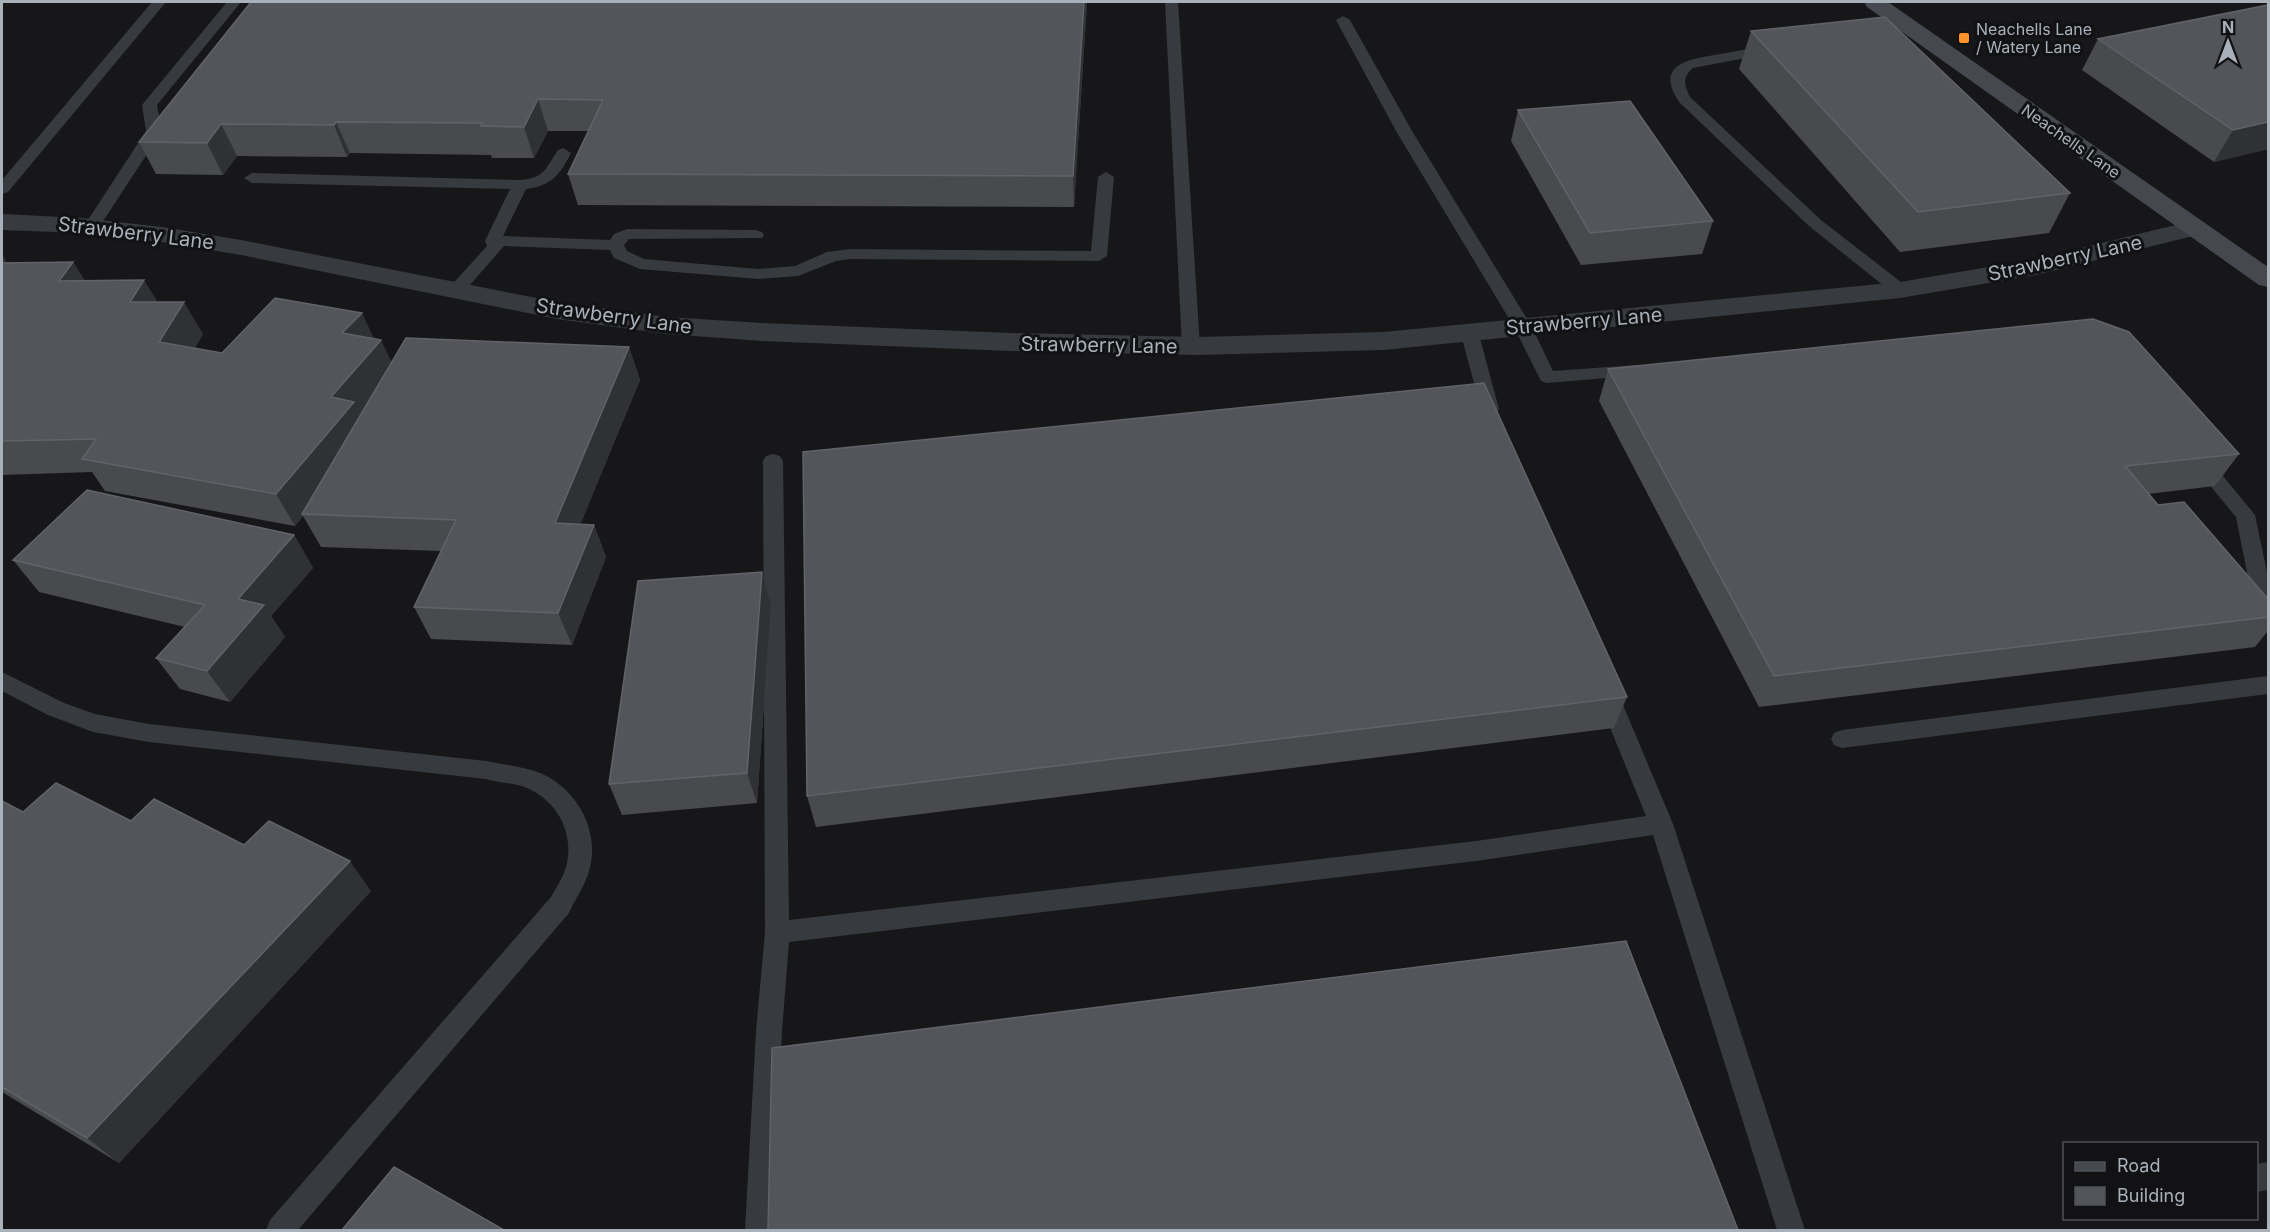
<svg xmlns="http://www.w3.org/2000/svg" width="2270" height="1232" font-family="Inter,sans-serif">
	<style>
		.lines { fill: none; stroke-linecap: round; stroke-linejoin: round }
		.lane { fill: #373a3e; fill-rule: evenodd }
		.street { fill: #373a3e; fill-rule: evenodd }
		.secondary { fill: #45494f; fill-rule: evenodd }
		.wall { fill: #484a4e }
		.shaded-wall { fill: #303134 }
		.building { fill: #53555a; stroke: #606369; stroke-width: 1.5 }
		.poi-dot { fill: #ff9329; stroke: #121214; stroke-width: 2 }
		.labels { text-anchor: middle; stroke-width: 6; stroke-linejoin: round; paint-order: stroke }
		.far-poi-label { font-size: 16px; fill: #a8b0ba; stroke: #121214; text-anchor: start }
		.far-street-label { font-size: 16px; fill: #a8b0ba; stroke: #121214 }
		.street-label { font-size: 20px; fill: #a8b0ba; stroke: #121214 }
	</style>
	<rect width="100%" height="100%" fill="#171719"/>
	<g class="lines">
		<path class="lane" d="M152,2H166L8,192L2,194V180Z
			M227,2H241L157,105L162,131L98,229H86L84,226L146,131L142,105Z
			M1165,2H1178L1200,347L1197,351H1185L1182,347Z
			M1343,16L1350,20L1412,131L1532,327L1553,371L1636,365L1642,367L1645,371L1642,375L1547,383L1541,381L1514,327L1396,131L1336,20Z
			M1772,45L1777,46L1779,49L1777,52L1693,68C1682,77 1684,85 1690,97L1821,220L1906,286L1909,290L1906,294H1894L1809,226L1679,102C1653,63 1691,59 1720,54C1737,51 1755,48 1772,45Z
			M563,148L571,153C560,175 551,186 526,189L503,236L610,240L614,234L627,229L756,230L762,232L764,235L762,238L629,239L624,245L627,251L644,259L758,269L795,266L827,252L850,249L1091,251L1098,177L1106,172L1114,177L1107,256L1099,261L850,259L836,261L798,276L758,279L640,269L614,258L610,250L504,246L462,294H450L447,290L487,246L485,241L510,189L252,183L244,178L252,173L520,180C545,178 545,169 558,150Z
			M1469,325L1475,327L1478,331L1499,409L1497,413L1490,415L1483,413L1481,409L1460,331L1463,327Z
			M2199,453L2206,455L2255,515L2268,577V631L2261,629L2257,623L2236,517L2189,460L2192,455Z
			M773,454L780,456L783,461L789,920L1476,841L1646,816L1596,693L1599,687L1607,684L1615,687L1618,693L1673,824L1805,1230H1777L1653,835L1476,861L789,942L782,1031L773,1230H745L756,1031L765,932L763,461L766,456Z
			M2,672L64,703L95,714L149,724L486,761C504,765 523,766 540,773C577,788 601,832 589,871C585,886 575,899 569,913L298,1230H266L270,1220L551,897C555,889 561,881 564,873C577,839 560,802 527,788C514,783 499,783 486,779L149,742L93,732L48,715L2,691Z
			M2268,676V694L1842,748L1834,745L1831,739L1834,733L1842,730Z
			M2268,1162V1190L2256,1192V1164Z"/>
		<path class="street" d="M2,214L82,218L162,227L241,240L557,302L667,317L762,323L1011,333L1197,337L1383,332L1900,282L2036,259L2196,220L2205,223L2209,228L2205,233L2036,275L1900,298L1383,350L1197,355L1011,351L762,341L667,334L557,319L241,255L162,242L82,233L2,230Z"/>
		<path class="secondary" d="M1864,2H1888L2268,267V287L2259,285L1867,7Z"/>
	</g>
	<path class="wall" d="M251,2H1087L1074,207L578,205L568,174L589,131H548L534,158H492L491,155L350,153L347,157L237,156L223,175L156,174L139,142Z
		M2268,5V149L2214,162L2082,70L2098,39Z
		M1751,31L2070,193L2049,233L1900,252L1739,69Z
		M1518,110L1713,221L1702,254L1581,265L1511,141Z
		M2,255L7,263L73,262L85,281L158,302L203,334L194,349L222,353L374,339L392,362L629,347L640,380L580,524L594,525L606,557L572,645L431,639L414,607L441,551L321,547L303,516L295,526L105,491L92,472L2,475Z
		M1608,369L2239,454L2215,486L2148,494L2158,505L2268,599V631L2255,647L1759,707L1599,401Z
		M294,535L313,568L271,616L285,637L230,702L180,689L156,658L185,627L39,592L13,560Z
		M762,572L771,604L757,803L622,815L609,784Z
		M1627,697L1614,728L816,827L807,796Z
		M2,801L23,812L131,821L244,845L371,891L119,1163L2,1092Z"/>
	<path class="shaded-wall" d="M1084,2H1087L1074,207L1073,176Z
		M538,99L548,131L534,158L524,127Z
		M336,122L350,153L347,157L334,125Z
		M2268,122V149L2214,162L2233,130Z
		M221,124L237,156L223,175L207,143Z
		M2,255L20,284L2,280Z
		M73,262L93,295L59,281Z
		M144,280L164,312L130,302Z
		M184,302L203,334L178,375L159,342Z
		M362,313L377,345L342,333Z
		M381,340L397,373L302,514L303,516L295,526L276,494L331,397Z
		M629,347L640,380L568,555L555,523Z
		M594,525L606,557L572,645L558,613Z
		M294,535L313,568L271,616L285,637L230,702L207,671L238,599Z
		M762,572L771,604L757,803L747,773Z
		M350,861L371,891L119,1163L87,1138Z"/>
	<path class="building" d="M251,2H1084L1073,176L568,174L603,100L538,99L524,127L481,126L482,123L336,122L334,125L221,124L207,143L139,142Z
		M2268,5V122L2233,130L2098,39Z
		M1885,17L2070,193L1918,212L1751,31Z
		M1630,101L1713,221L1590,233L1518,110Z
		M73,262L59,281L144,280L130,302H184L159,342L222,353L275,298L362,313L342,333L381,340L331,397L354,402L276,494L82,459L96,439L2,441V263Z
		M2093,319L2129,332L2239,454L2125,466L2158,505L2184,502L2268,599V617L1774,676L1608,369Z
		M406,338L629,347L555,523L594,525L558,613L414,607L456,520L302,514Z
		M1484,383L1627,697L807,796L803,452Z
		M87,490L294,535L238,599L264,605L207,671L156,658L205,605L13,560Z
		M762,572L747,773L609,784L638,581Z
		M56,783L131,821L154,799L244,845L269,821L350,861L87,1138L2,1087V801L23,812Z
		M1626,941L1738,1230H768L772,1048Z
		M394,1167L504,1230H342Z"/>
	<rect class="poi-dot" x="1958" y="32" width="12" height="12" rx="3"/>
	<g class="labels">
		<g class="far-poi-label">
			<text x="1976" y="35">Neachells Lane<tspan x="1976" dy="18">/ Watery Lane</tspan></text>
		</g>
		<g class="far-street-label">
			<text transform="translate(2071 141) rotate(35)" y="6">Neachells Lane</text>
		</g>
		<g class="street-label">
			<text transform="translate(136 233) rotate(7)" y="7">Strawberry Lane</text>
			<text transform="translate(2065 258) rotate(-12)" y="7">Strawberry Lane</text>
			<text transform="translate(614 316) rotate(8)" y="7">Strawberry Lane</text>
			<text transform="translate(1584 321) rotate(-5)" y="7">Strawberry Lane</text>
			<text transform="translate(1099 345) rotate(1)" y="7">Strawberry Lane</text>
		</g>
	</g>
	<rect width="2270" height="1232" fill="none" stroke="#a8b0ba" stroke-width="6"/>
	<rect x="2063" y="1142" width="195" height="78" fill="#121214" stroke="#4e5156" stroke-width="1.5"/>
	<rect x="2075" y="1162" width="30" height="9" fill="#45494f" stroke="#4e5156" stroke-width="1.5"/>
	<text x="2117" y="1172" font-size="18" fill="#a8b0ba">Road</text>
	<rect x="2075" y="1187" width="30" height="18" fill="#53555a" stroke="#4e5156" stroke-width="1.5"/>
	<text x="2117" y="1202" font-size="18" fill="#a8b0ba">Building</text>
	<g transform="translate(2228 42)" stroke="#121214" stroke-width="4.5" paint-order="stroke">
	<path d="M0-4.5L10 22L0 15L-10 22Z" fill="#a8b0ba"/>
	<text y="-9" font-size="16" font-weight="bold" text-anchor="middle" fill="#a8b0ba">N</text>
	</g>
</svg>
